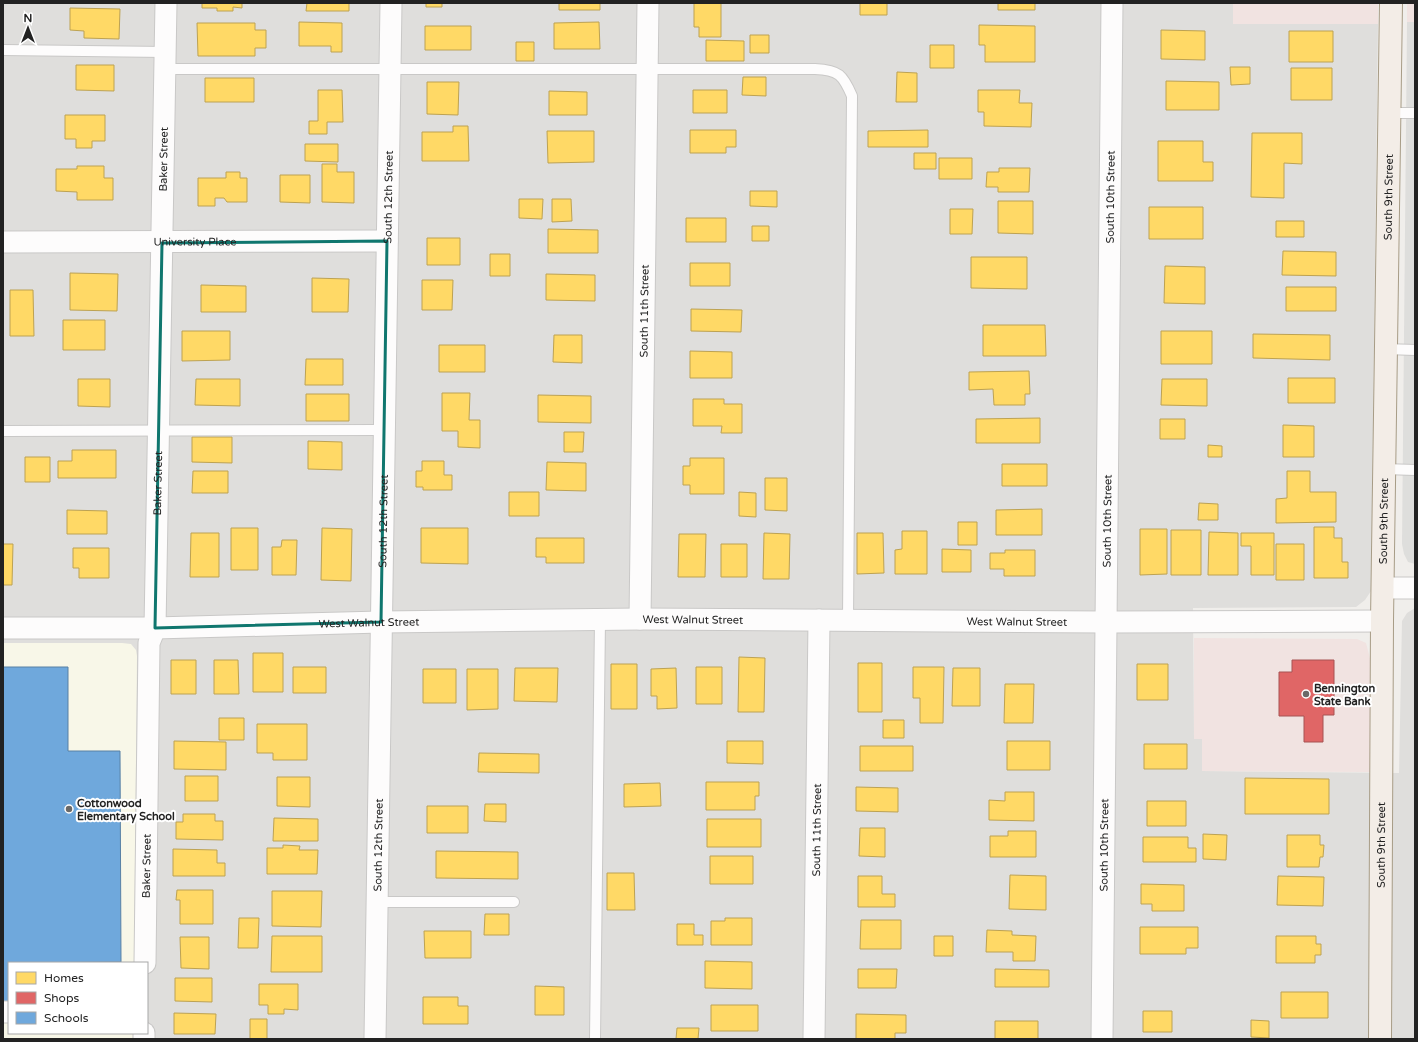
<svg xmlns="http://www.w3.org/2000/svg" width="1418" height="1042" font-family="'Varela Round',sans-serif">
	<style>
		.residential { fill: #dfdedc; fill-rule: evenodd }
		.commercial { fill: #f1e3e1 }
		.education { fill: #f8f7e8 }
		.religious { fill: #dededc }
		.homes { fill: #ffd966; stroke: #bda252 }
		.shops { fill: #e06666; stroke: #a75252 }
		.schools { fill: #6fa8dc; stroke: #5880a4 }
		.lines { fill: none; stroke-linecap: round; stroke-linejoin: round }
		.service-casing { stroke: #c9c8c7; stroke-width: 12 }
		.minor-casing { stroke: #c9c8c7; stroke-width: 23 }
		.primary-casing { stroke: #a79c86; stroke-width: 24 }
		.service { stroke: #fdfcfc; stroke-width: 10 }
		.minor { stroke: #fdfcfc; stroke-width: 21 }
		.primary { stroke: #f3ede7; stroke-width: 22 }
		.marked { fill: none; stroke: #0f766e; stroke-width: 3; stroke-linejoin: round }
		.poi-dot { fill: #6a6968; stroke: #fff; stroke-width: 1.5 }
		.labels { text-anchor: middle; stroke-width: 4; stroke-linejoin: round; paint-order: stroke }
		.street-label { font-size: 11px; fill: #222; stroke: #fff }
		.poi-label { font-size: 11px; font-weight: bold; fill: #222; stroke: #fff; text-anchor: start }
	</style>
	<rect width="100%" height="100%" fill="#f0eeeb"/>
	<path class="residential" d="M3,3H1233L1234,24H1378L1371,591L1365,600L1356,607L1193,608L1194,739H1202V771L1399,773L1402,621L1407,613L1415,608V1039H3ZM9,963H147V1033H9Z"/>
	<path class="commercial" d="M1233,3H1378V24H1233Z
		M1407,3H1415V22H1407Z
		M1194,638L1357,639L1366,643L1372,666L1371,772L1202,771V739H1194Z"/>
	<path class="education" d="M3,643H122L131,644L136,650L137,656L134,963H9V1033H133V1039H3Z"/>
	<path class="religious" d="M1407,22H1415V564L1408,562L1404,554L1402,544Z"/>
	<path class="homes" d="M202,3H242V8L233,7V11H217V8H202Z
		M307,3H349V11H306Z
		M426,3H442V7H426Z
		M559,3H600V10H559Z
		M694,3H721V37H699V27H694Z
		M860,3H887V15H860Z
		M998,3H1035V10H998Z
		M70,8L120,9L119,39L84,38V31L70,30Z
		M299,22L342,23V52H331V46H299Z
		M599,22L600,49H554V23Z
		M197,23H255V30H266V48H255V56H198Z
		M979,25L1035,26V62H985V45H979Z
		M425,26H471V50H425Z
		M1161,30L1205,31V60L1161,59Z
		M1289,31H1333V62H1289Z
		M750,35H769V53H750Z
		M706,40L744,41V61H706Z
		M516,42H534V61H516Z
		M930,45H954V68H930Z
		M76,65H114V91L76,90Z
		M1230,67H1250V84L1231,85Z
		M1291,68H1332V100H1291Z
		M897,72L917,73V102H896Z
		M743,77H766V96L742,95Z
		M205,78H254V102H205Z
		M1166,81L1219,82V110H1166Z
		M427,82H459L458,115L427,114Z
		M318,90H342L343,122H327V134H309V121H318Z
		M693,90H727V113H693Z
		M978,90H1020L1019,103H1032L1031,127L984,126V112H978Z
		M549,91L587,92V115H549Z
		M65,115H105V141H92V148H76V139H65Z
		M453,126H468L469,161H422V132H453Z
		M690,130H736V147H726V153H690Z
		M928,130V147H868V131Z
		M547,131H594V162L548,163Z
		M1252,133H1302V164L1284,163V198L1251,197Z
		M1158,141H1203V162H1213V181H1158Z
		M305,144H338V162L305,161Z
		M914,153H936V169H914Z
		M939,158H972V179H939Z
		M322,164H337V172H354V203L322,202Z
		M77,166H104V178H113V200H77V192L56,191V169H77Z
		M999,168H1030L1029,192H998V187H986L987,172H999Z
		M226,172H240V178H247V202H227L224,198H215V206H198V178H226Z
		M280,175H310V203L280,202Z
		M750,191H777V207L750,206Z
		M519,199H543L542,219L519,218Z
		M552,199H571L572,221L552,222Z
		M998,201H1033V234L998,233Z
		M1149,207H1203V239H1149Z
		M950,209H973L972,234H950Z
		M686,218H726V242H686Z
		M1276,221H1304V237H1276Z
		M752,226H769V241H752Z
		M548,229L598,230V253H548Z
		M427,238H460V265H427Z
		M1283,251L1336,252V276L1282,275Z
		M490,254H510V276H490Z
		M971,257H1027V289L971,288Z
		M690,263H730V286H690Z
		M1165,266L1205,267V304L1164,303Z
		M70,273L118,274L117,311L70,310Z
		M546,274L595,275V301L546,300Z
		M312,278L349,279L348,312H312Z
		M422,280H453L452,310H422Z
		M201,285L246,286V312H201Z
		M1286,287H1336V311H1286Z
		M10,290H33L34,336H10Z
		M691,309L742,310L741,332L691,331Z
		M63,320H105V350H63Z
		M983,325H1045L1046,356H983Z
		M182,331H230V360L182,361Z
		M1161,331H1212V364H1161Z
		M1253,334L1330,335V360L1253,358Z
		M554,335H582V363L553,362Z
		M439,345H485V372H439Z
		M690,351L732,352V378H690Z
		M306,359H343V385H305Z
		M1029,371L1030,394H1025V405H994L993,389L969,390V372Z
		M1288,378H1335V403H1288Z
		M78,379H110V407L78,406Z
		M196,379H240V406L195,405Z
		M1162,379H1207V406L1161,405Z
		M442,393H470L469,420H480V448L458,447V431H442Z
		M306,394H349V421H306Z
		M538,395L591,396V423L538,422Z
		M693,399H724V404H742V433H721L722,426H693Z
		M1040,418V443H976V419Z
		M1160,419H1185V439H1160Z
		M1283,425L1314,426V457H1283Z
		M564,432H584L583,452H564Z
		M192,437H232V463L192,462Z
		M308,441L342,442V470L308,469Z
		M1208,445L1222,446V457H1208Z
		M72,450H116V478H58V461H72Z
		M25,457H50V482H25Z
		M690,458H724V494H690V485H683V466H690Z
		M422,461H444V475H452V490H423V487H416V471H422Z
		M547,462L586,463V491L546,490Z
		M1002,464H1047V486H1002Z
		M193,471H228V493H192Z
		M1287,471H1310V492H1336V522L1276,523V499L1287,498Z
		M765,478H787V511L765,510Z
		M509,492H539V516H509Z
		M739,492L756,493V517L739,516Z
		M1199,503L1218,504V520H1198Z
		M1042,509V535H996V510Z
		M67,510L107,511V534H67Z
		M958,522H977V545H958Z
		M1314,527H1334V538H1342V562H1348V578H1314Z
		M231,528H258V570H231Z
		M322,528L352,529L351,581L321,580Z
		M421,528H468V564L421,563Z
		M1140,529H1167V574L1140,575Z
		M1171,530H1201V575H1171Z
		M902,531H927V574H895V550L902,549Z
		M1209,532L1238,533V575H1208Z
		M191,533H219V577H190Z
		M764,533L790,534L789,579H763Z
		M857,533H883L884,573L857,574Z
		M1241,533H1274V575H1251V546H1241Z
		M679,534H706L705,577H678Z
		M536,538H584V563H546V557H536Z
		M282,540H297L296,575H272V547H281Z
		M3,544H13L12,585H3Z
		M721,544H747V577H721Z
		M1276,544H1304V580H1276Z
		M73,548H109V578H79V568H73Z
		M942,549L971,550V572H942Z
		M1005,550H1035V576H1004V569H990V553H1005Z
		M253,653H283V692H253Z
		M739,657L765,658L764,712H738Z
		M171,660H196V694H171Z
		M214,660H238L239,694H214Z
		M858,663H882V712H858Z
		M611,664H637V709H611Z
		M1137,664H1168V700H1137Z
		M293,667H326V693H293Z
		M696,667H722V704H696Z
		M913,667H944L943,723H920V698H913Z
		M515,668H558L557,702L514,701Z
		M676,668L677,708L657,709V696H651V669Z
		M953,668H980V706H952Z
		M423,669H456V703H423Z
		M467,669H498V709L467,710Z
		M1005,684H1034L1033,723H1004Z
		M219,718H244V740H219Z
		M883,720H904V738H883Z
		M257,724H307V760H273V753H257Z
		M174,741L226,742V770L174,769Z
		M727,741H763V764L727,763Z
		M1007,741H1050V770H1007Z
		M1144,744H1187V769H1144Z
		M860,746H913V771H860Z
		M479,753L539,754V773L478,772Z
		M185,776H218V801H185Z
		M277,777H310V807L277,806Z
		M1245,778L1329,779V814H1245Z
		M706,782H759V796H755V810H706Z
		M660,783L661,806L624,807V784Z
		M856,787L898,788V812L856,811Z
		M1005,792H1034V821L989,820V800L1005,801Z
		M1147,801H1186V826H1147Z
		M485,804H506V822L484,821Z
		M427,806H468V833H427Z
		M183,814H215V821H223V840L176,839V822H183Z
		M274,818L318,819V841H273Z
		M707,819H761V847H707Z
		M860,828H885V857L859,856Z
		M1008,831H1036V857H990V836H1008Z
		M1203,834L1227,835L1226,860L1203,859Z
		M1287,835H1320V845H1324L1323,857H1320L1319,867H1287Z
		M1143,837H1188V848H1196V862H1143Z
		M283,845L300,846L299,850H318L317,874H267V848H283Z
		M173,849L217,850V863H225V876H173Z
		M436,851L518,852V879L436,878Z
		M710,856H753V884H710Z
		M607,873H634L635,910H607Z
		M1010,875L1046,876V910L1009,909Z
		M858,876H882V894H895V907H858Z
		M1278,876L1324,877L1323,906L1277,905Z
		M1141,884L1184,885V911H1152V904H1141Z
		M177,890H213V924H180V900H176Z
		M272,891H322L321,927L272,926Z
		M485,914H509V935H484Z
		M239,918H259L258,948H238Z
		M725,918H752V945H711V921H725Z
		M861,920H901V949H860Z
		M677,924H694V935H703V945H677Z
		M1140,927H1198V948H1186V954H1140Z
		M987,930L1012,931V935L1036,936L1035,961H1013V952H986Z
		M424,931H471V958H425Z
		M272,936H322V972H271Z
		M934,936H953V956H934Z
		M1276,936H1316V944H1321V955H1315V963H1276Z
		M180,937H209V969L181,968Z
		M705,961L752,962V989L705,988Z
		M858,969H897L896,988H858Z
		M995,969L1049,970V987H995Z
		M175,978H212V1002L175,1001Z
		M259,984H298V1010L284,1009V1014H268V1005H259Z
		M535,986L564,987V1015H535Z
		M1281,992H1328V1018H1281Z
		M423,997H458V1006H468V1024H423Z
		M711,1005H758V1031H711Z
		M1143,1011H1172V1032H1143Z
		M174,1013L216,1014L215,1034H174Z
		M856,1014L906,1015V1033H895V1039H856Z
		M250,1019H267V1039H250Z
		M1251,1020L1269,1021V1038L1251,1037Z
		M995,1021H1038V1039H995Z
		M677,1028H699L698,1039H676Z"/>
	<path class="shops" d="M1292,660H1334V715H1323V742H1304V716H1279V672H1292Z"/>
	<path class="schools" d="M3,667H68V751H120L121,962L9,963V1008H3Z"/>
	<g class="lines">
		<g class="service-casing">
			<path id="service" d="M3,50L165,52
				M165,69H815C839,70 843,75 852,96L848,620
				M1389,113H1415
				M1386,349L1415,350
				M3,431L384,430
				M1384,469L1415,470
				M377,902H514
				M595,1039L600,620"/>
		</g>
		<g class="minor-casing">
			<g id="minor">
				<path id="s1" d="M3,242L387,241"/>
				<path d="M1383,588H1415"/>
				<path id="s2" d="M640,619L648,3"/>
				<path id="s3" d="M3,628H155L381,622L640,619L1106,622L1382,621"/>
				<path id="s4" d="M145,963L149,643L155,628L166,3"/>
				<path d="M3,1012H9"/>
				<path d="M144,1039V1033"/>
				<path id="s5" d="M375,1039L391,3"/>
				<path id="s6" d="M814,1039L819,620"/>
				<path id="s7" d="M1102,1039L1112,3"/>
			</g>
		</g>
		<g class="primary-casing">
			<g id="primary">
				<path id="s8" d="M1380,1039L1382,621L1391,3"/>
			</g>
		</g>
		<use href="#service" class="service"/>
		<use href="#minor" class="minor"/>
		<use href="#primary" class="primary"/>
	</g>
	<path class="marked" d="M387,241L381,622L155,628L162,243Z"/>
	<g class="poi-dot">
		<circle cx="1306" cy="694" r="4"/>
		<circle cx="69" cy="809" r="4"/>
	</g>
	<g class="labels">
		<g class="street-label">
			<text dy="4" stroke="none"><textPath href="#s4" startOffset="805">Baker Street</textPath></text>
			<text dy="4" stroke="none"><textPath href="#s5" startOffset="842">South 12th Street</textPath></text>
			<text dy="4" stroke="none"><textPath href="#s7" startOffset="842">South 10th Street</textPath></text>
			<text dy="4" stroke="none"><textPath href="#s8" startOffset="842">South 9th Street</textPath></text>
			<text dy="4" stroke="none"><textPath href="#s1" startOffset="192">University Place</textPath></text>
			<text dy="4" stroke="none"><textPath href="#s2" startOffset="308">South 11th Street</textPath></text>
			<text dy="4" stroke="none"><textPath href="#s4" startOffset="481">Baker Street</textPath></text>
			<text dy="4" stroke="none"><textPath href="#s5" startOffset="518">South 12th Street</textPath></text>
			<text dy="4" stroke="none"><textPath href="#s7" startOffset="518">South 10th Street</textPath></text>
			<text dy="4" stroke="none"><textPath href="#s8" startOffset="518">South 9th Street</textPath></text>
			<text dy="4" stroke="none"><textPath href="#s3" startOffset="690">West Walnut Street</textPath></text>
			<text dy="4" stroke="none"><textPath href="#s3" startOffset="1014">West Walnut Street</textPath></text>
			<text dy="4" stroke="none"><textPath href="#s3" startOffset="366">West Walnut Street</textPath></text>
			<text dy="4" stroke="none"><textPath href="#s6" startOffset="209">South 11th Street</textPath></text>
			<text dy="4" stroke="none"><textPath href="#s5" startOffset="194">South 12th Street</textPath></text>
			<text dy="4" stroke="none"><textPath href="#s7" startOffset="194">South 10th Street</textPath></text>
			<text dy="4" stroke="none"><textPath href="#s8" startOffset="194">South 9th Street</textPath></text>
			<text dy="4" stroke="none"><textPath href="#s4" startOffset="97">Baker Street</textPath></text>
		</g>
		<g class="poi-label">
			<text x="1314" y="692">Bennington<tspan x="1314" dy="13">State Bank</tspan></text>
			<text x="77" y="807">Cottonwood<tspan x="77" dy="13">Elementary School</tspan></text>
		</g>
	</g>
	<rect width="1418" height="1042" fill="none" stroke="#222222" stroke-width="8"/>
	<rect x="8" y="962" width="140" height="72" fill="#ffffff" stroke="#a7a7a7"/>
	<rect x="16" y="972" width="20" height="12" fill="#ffd966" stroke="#a7a7a7"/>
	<text x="44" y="982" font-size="12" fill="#222222">Homes</text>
	<rect x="16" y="992" width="20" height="12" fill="#e06666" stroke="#a7a7a7"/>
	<text x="44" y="1002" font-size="12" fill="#222222">Shops</text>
	<rect x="16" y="1012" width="20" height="12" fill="#6fa8dc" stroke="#a7a7a7"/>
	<text x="44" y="1022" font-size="12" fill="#222222">Schools</text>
	<g transform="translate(28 28)" stroke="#ffffff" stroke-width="3" paint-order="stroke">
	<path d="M0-3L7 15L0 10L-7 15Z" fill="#222222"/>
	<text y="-6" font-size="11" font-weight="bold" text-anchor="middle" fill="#222222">N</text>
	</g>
</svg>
